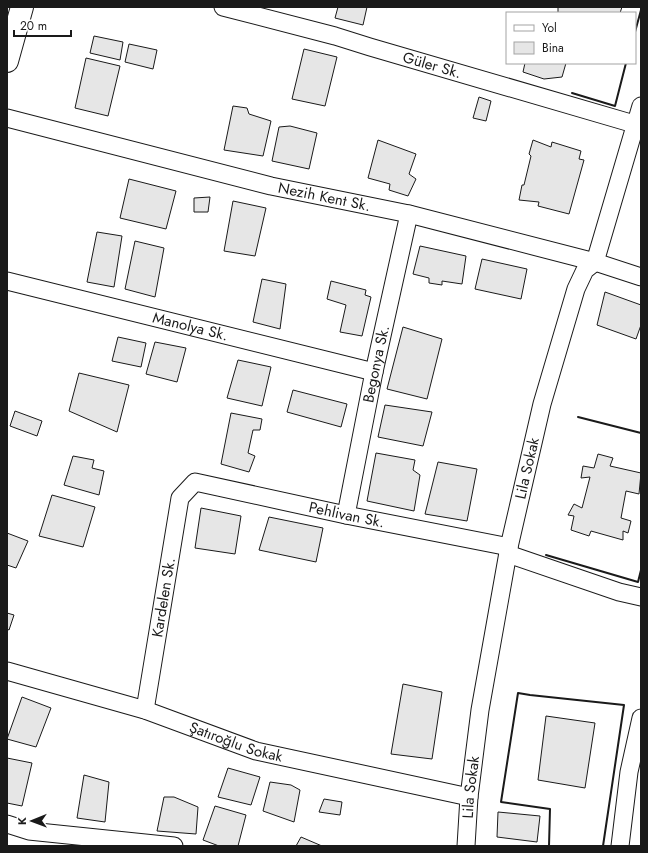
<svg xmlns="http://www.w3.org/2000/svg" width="648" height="853" font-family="Jost,sans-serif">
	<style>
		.building { fill: #e6e6e6; stroke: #1a1a1a }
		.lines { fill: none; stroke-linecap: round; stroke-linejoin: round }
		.minor-casing { stroke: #1a1a1a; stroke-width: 19 }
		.trunk-casing { stroke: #1a1a1a; stroke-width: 24 }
		.minor { stroke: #fff; stroke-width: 17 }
		.trunk { stroke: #fff; stroke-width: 22 }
		.wall { stroke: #1a1a1a; stroke-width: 2 }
		.labels { text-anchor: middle; stroke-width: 3; stroke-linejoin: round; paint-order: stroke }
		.street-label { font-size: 15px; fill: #1a1a1a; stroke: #fff }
	</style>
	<rect width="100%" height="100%" fill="#fff"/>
	<path class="building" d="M338,7H367L363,25L335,18Z
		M558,7H622L620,13H558Z
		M94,36L123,42L120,60L90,53Z
		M129,44L157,50L153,69L125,62Z
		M304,49L337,57L325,106L292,99Z
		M86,58L120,66L108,116L75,108Z
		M525,63H566L562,77L544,79L523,72Z
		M479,97L491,101L486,121L473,118Z
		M233,106L247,108L249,114L271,121L263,156L224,150Z
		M290,126L317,133L309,169L272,161L279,127Z
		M378,140L416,154L409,174L416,179L408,196L389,190L390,184L368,178Z
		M533,140L551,147L552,142L581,151L579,159L584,160L569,214L538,206L539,202L519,200L522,185H524L531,156L529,154Z
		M129,179L176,191L166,229L120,218Z
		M210,197L208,212H194V198Z
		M233,201L266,208L255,256L224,251Z
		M97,232L122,236L114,287L87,282Z
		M135,241L164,248L155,297L125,289Z
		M420,246L466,256L462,284L442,281V285L429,283V278L413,274Z
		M482,259L527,269L521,299L475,289Z
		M262,279L286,284L280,329L253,322Z
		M331,281L366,290L365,295L371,297L362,336L340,332L346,305L327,299Z
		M605,292L641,305V325L636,339L597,325Z
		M403,327L442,339L427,399L387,389Z
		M118,337L146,343L141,367L112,361Z
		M155,342L186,348L177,382L146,374Z
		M238,360L271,367L262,406L227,398Z
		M79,373L129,385L117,432L69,411Z
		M293,390L347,404L341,427L287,412Z
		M385,405L432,412L423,446L378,437Z
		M15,411L42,421L37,436L10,426Z
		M231,413L262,419L260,430H253L248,453L255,456L249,472L221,464Z
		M376,453L415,460L413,470L420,475L414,511L367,501Z
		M598,454L613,458L610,466L641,473L639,494L626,491L621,518L631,521L628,533L623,531V540L591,531L589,536L571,530L574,516L568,515L574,504L582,508L590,477L581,478L583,466L594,468Z
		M73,456L94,460L92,468L104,471L99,495L64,485Z
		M438,462L477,469L467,521L425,514Z
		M52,495L95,507L83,547L39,536Z
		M201,508L241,516L235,554L195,548Z
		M269,517L323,528L316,562L259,550Z
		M7,533L28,541L16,568L7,565Z
		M7,613L14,615L9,630L7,629Z
		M403,684L442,692L432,759L391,754Z
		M22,697L51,708L36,747L7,739Z
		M546,716L595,723L585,788L538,780Z
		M7,758L32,763L22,806L7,803Z
		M228,768L260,777L251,805L218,797Z
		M84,775L109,782L105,822L77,818Z
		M270,782L291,785L300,790L294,822L263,811Z
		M164,797H174L198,807L196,834L157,831Z
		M324,799L342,802L340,815L319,812Z
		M215,806L246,815L238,846H219L203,840Z
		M498,812L540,816L537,842L497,837Z
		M301,837L322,846H296Z"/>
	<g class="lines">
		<g class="minor-casing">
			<g id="minor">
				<path id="s1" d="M223,7L335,36L370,47L641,126"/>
				<path id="s2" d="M7,118L271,186L409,214L595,262L641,277"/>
				<path id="s3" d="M7,281L374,372"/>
				<path id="s4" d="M346,515L374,372L409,214"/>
				<path d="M508,554L619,592L641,597"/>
				<path id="s5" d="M7,671L145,710L256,751L469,797"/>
				<path id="s6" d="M145,710L180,498L195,482L346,515L509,547"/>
				<path d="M7,824L29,831L174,846"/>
				<path id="s7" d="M466,846L469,797L480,710L509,547L542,404L576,289L585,270L595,262L641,106"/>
				<path d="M620,846L629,772L641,718"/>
			</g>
		</g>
		<g class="trunk-casing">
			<path id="trunk" d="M7,61L22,7"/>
		</g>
		<use href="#minor" class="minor"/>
		<use href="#trunk" class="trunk"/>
		<path class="wall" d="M635,32L641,10
			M572,93L615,106L626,63
			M578,417L641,433
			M546,555L638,582L641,570
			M549,846L550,809L501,802L518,693L530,695L624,705L603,846"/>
	</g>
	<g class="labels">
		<g class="street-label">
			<text dy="5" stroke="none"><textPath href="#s1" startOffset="217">Güler Sk.</textPath></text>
			<text dy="5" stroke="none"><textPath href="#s2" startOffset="327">Nezih Kent Sk.</textPath></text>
			<text dy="5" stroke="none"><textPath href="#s3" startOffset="189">Manolya Sk.</textPath></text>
			<text dy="5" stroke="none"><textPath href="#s4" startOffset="154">Begonya Sk.</textPath></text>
			<text dy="5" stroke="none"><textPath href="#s7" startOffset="383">Lila Sokak</textPath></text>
			<text dy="5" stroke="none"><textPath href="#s6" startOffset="392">Pehlivan Sk.</textPath></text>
			<text dy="5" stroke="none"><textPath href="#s6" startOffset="114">Kardelen Sk.</textPath></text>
			<text dy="5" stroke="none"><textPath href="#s5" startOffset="240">Şatıroğlu Sokak</textPath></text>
			<text dy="5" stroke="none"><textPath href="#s7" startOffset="59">Lila Sokak</textPath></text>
		</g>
	</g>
	<rect width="648" height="853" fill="none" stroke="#1a1a1a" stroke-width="16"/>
	<rect x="506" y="12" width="130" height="52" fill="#ffffff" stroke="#a3a3a3"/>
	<rect x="514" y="25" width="20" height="6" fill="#ffffff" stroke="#a3a3a3"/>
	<text x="542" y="32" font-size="12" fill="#1a1a1a">Yol</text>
	<rect x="514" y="42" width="20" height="12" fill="#e6e6e6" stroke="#a3a3a3"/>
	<text x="542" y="52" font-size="12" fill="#1a1a1a">Bina</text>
	<g transform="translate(32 821) rotate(269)" stroke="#ffffff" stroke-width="3" paint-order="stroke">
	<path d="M0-3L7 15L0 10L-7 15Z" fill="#1a1a1a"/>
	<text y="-6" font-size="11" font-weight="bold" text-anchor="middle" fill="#1a1a1a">K</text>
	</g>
	<path d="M14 30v6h57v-6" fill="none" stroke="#1a1a1a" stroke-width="2"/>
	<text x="20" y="30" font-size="12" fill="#1a1a1a" stroke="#ffffff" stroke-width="3" paint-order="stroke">20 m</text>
</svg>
